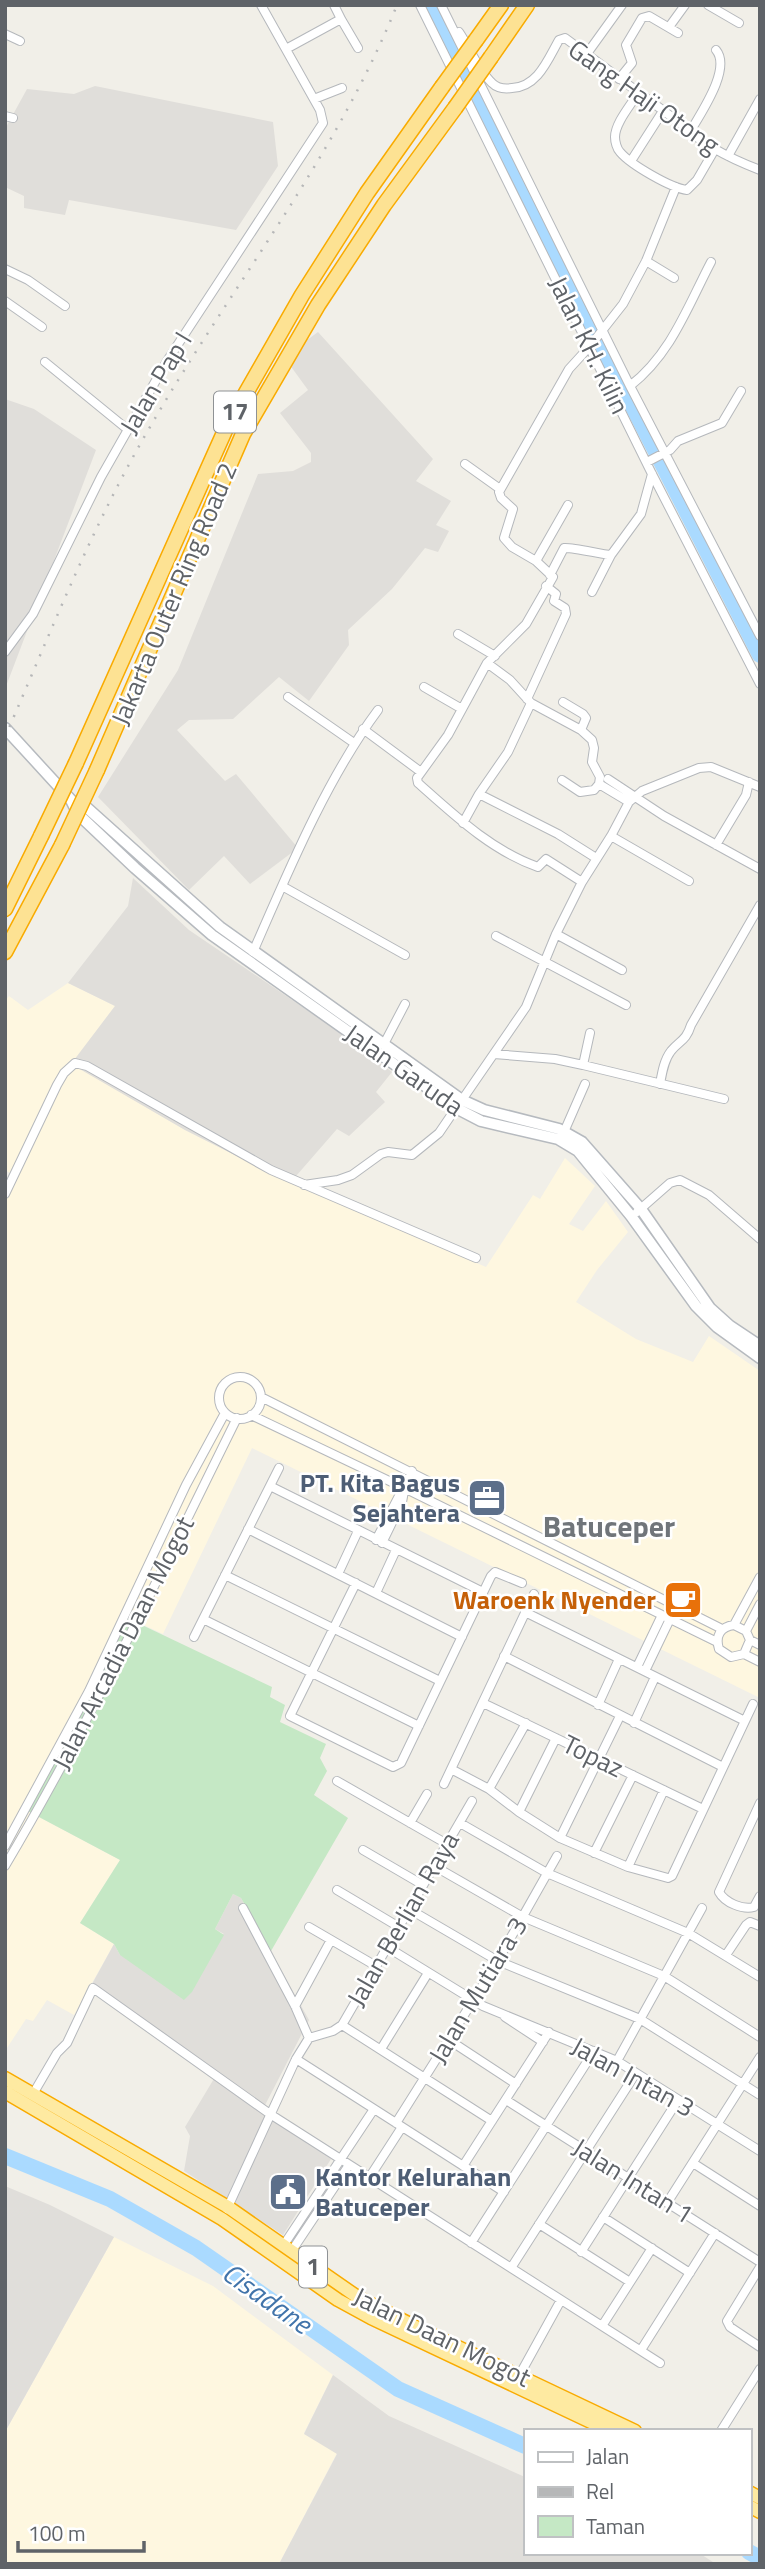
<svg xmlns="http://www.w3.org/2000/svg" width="765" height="2569" font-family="'Titillium Web',sans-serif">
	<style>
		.commercial { fill: #fef7e0 }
		.industrial { fill: #e0deda }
		.green { fill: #c5e8c5 }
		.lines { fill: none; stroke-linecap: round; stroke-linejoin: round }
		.river { stroke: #aadaff; stroke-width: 16 }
		.minor-casing { stroke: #b5b8bc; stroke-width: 10 }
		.secondary-casing { stroke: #b6babf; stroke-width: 13 }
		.trunk-casing { stroke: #f9ab00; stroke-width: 15 }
		.motorway-casing { stroke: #f9ab00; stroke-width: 17 }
		.minor { stroke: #fff; stroke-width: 8 }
		.secondary { stroke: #fff; stroke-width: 10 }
		.trunk { stroke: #feeaa1; stroke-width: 12 }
		.motorway { stroke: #fde293; stroke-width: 14 }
		.rail { stroke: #b6b7b8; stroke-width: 2.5; stroke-dasharray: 2 9; stroke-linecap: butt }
		.motorway-bridge-casing { stroke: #f9ab00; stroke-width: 17; stroke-linecap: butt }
		.motorway-bridge { stroke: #fde293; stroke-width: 14 }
		.labels { text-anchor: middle; stroke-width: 5; stroke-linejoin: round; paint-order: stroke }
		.shield { fill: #fff; stroke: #8f9295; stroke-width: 2 }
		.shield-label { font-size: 24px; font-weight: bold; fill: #5f6368 }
		.street-label { font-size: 26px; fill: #5f6368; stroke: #fff }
		.service-label { font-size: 26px; font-weight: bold; fill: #4e5e75; stroke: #fff; text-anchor: end }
		.food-label { font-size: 26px; font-weight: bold; fill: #c56008; stroke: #fff; text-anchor: end }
		.water-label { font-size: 28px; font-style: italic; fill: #4174aa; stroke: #fff }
		.quarter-label { font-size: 30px; font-weight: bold; fill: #70757a; stroke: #fff }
	</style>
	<rect width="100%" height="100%" fill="#f1efe8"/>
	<path class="commercial" d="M68,983L115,1006L72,1064L185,1130L290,1183L486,1267L533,1195L540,1199L565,1158L595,1186L569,1224L583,1231L606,1201L628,1232L597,1270L576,1302L636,1339L693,1362L709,1336L760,1371V1698L252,1448L163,1634L122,1615L89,1683L22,1808L120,1860L80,1923L114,1944L74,2015L47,2000L33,2021L26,2019L5,2051V1193L13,1175L5,1170V1001L9,996L28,1010Z
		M114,2237L213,2286L333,2375L304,2433L337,2453L279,2564H5V2432Z"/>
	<path class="industrial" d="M95,86L273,122L278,166L236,230L69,200L65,215L24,208V196L5,187V129L27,89L74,94Z
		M318,332L433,459L416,481L451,501L436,525L449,531L438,552L425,548L392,589L348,630L349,645L309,701L279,677L233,719L189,720L177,730L225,781L236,774L298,848L250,884L224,856L189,890L98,797L178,670L258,474L293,471L311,462V453L280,413L308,390L284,357Z
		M5,399L34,409L96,450L5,689Z
		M133,878L189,930L329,1025L392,1072L376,1092L385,1102L349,1136L337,1129L290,1183L185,1130L71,1064L115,1006L68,983L128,906Z
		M233,1894L241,1898L309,2020L263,2109L331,2159L283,2235L184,2171L190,2136L185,2127L218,2072L92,1984L114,1944L120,1955L224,1934L215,1929Z
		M5,2186L50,2205L114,2237L5,2432Z
		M333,2375L389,2416L525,2477V2553H699L716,2564H279L337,2454L304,2434Z"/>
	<path class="green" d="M121,1615L272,1687L270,1697L285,1705L280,1722L326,1744L320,1758L327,1771L314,1795L348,1818L271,1951L241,1898L233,1894L215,1929L224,1935L192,1992L184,2000L120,1955L114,1944L80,1923L120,1860L22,1808L89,1683Z"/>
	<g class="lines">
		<path class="river" d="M431,5L588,319L760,655
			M5,2156L110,2199L196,2248L398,2389L525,2446
			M749,2552L760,2558"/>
		<g class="minor-casing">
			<path id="minor" d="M420,5L652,474L760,684
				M441,5L630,386L760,636
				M708,5L739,23
				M341,19L358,48
				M669,27L685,5
				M459,32C470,48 478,70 492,83C497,88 505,89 512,88C538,87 548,59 559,40L565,38L680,123C702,145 731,159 760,170
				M5,34L20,41
				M286,49L341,19L334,5
				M586,55L622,5
				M619,79L632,63L626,45L642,18L649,16L678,33
				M638,93C631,105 615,123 615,137C615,142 617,149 620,152C631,165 671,188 687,190L697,180L715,149
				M314,99L342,88
				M5,116L13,118
				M690,132C700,114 732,69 716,50
				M728,156L760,99
				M631,161L663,111
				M646,261L674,278
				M5,269L28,280L65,306
				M5,301L42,327
				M45,362L127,429
				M630,386C671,354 687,308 711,262
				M647,462L670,450L678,441L722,423L741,391
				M465,464L500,489
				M536,561L568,505
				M550,575L564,548C572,547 600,554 611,555
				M592,592L611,555L641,514L652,474
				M458,634L495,656
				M5,652L33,614L101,477L167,361L323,123L320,110L261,5
				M487,663L510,680L531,703L581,730L592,740L594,748L592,762L600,777L599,784L629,802
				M424,687L462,709
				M288,697L354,743
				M527,699L566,614L565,608L554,601L556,594L546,586
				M563,702L583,714L586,718L581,730
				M363,729L421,772
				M608,779L664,816L760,869
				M562,780L580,792L594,790L599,784
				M479,794L558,834L596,858
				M463,823L479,794L508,752L531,703
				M611,836L689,881
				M716,845L746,795L749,782
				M582,882L546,859L538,867C492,851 454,815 418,783L417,778L448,735L487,663L526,624L553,577L536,561L512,547L504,538L513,509L501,498L499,492L569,369L590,346L623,304L646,261L676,187
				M282,886L405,955
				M556,934L622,970
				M496,936L626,1005
				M253,952C288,872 326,780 378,710
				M384,1044L405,1004
				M494,1054L555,1059L583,1065L724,1099
				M583,1065L590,1033
				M660,1084C662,1073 664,1060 671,1051C680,1040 686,1041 691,1025L760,905
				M462,1100L526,1007L556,934L582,882L611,836L629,802L642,791L699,768L711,767L760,787
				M564,1132L585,1084
				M304,1185L338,1180L352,1175L381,1154L388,1152L412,1155L439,1133L456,1108
				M5,1194L57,1085L64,1073L75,1063L87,1066L271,1170L476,1258
				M637,1212L670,1183L680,1180L709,1195L760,1239
				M219 1398a21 21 0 1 1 42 0a21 21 0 1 1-42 0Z
				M261,1397L722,1629
				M251,1415L404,1488L717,1642
				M270,1486L483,1592
				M248,1529L462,1637
				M376,1540L412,1471
				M382,1543L402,1502L404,1491
				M338,1574L358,1531
				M225,1575L440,1681
				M356,1583L290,1716L393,1767L401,1763L491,1576L495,1572L522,1583
				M376,1593L396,1550
				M525,1612L745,1721
				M203,1619L419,1726
				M734,1625L746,1631L750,1640L744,1654L731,1657L719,1649C715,1636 720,1627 734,1625L760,1577
				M746,1631L760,1604
				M194,1637L279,1468
				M750,1640L760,1645
				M744,1654L760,1662
				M504,1656L723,1767
				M637,1667L662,1615
				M645,1671L670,1619
				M483,1703L703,1809
				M598,1705L619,1659
				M634,1723L655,1677
				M451,1769L489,1789L519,1812L560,1838L628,1867L668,1878L672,1876L753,1704
				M337,1781L447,1844
				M444,1784L534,1594
				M489,1789L526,1723
				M760,1803L719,1892C725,1903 743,1910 754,1907L760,1896
				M519,1812L556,1738
				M410,1823L427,1794
				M460,1823L547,1873L688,1933L760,1977
				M560,1838L620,1716
				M5,1846L89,1691L186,1485L225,1413
				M363,1850L423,1885
				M594,1853L633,1775
				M5,1866C91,1721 162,1569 237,1418
				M434,1866L523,1917L664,1976L760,2037
				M628,1867L664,1790
				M337,1890L399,1927
				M409,1909L498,1961L640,2019L760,2095
				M309,1927L376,1966
				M387,1947L483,2006L617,2061L760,2151
				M726,1955L746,1925L750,1922L760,1926
				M295,2006L331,1940
				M505,2017L543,2042
				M342,2025L492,2121
				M309,2038L333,2031L342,2025L472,1801
				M449,2040L516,2084
				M381,2049L428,1973
				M296,2059L504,2192
				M617,2061L702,1908
				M33,2094L57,2053L67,2043L93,1988L270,2114L660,2363
				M506,2100L760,2262
				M396,2123L493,1969L557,1856
				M693,2163L760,2206
				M463,2166L549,2032
				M369,2178L402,2127
				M667,2203L760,2057
				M227,2209L296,2059L309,2038L295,2006L243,1908
				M603,2217L690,2273
				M539,2224L630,2282
				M471,2243L594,2051
				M283,2246L374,2109
				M291,2252L349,2165
				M581,2252L678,2100
				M760,2267L727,2321L730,2327L760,2347
				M511,2268L636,2073
				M602,2326L652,2248
				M641,2350L715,2233
				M519,2376L561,2300
				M721,2431L760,2369"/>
		</g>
		<g class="secondary-casing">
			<path id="secondary" d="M5,728L71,800L78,814L135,868L212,935L456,1108L481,1121L558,1139L578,1151L631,1216L696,1306L717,1327L760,1358
				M76,802L85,806L220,927L462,1100L484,1110L559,1129L582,1142L641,1209L710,1308L730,1326L760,1346"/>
		</g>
		<g class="trunk-casing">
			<path id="trunk" d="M5,2078L228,2207L359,2298L420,2329L635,2431
				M5,2092L222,2219L338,2300L371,2318L610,2431
				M749,2492L760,2498
				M749,2506L760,2512"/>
		</g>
		<g class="motorway-casing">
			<path id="motorway" d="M476,40L501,5
				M491,57L527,5
				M76,763L227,426L302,295L367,193L442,87
				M97,770L243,434L318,305L384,205L455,108
				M5,909L41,836
				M5,952L62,845"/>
		</g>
		<use href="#minor" class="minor"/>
		<use href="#secondary" class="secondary"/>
		<use href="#trunk" class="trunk"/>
		<use href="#motorway" class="motorway"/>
		<path class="rail" d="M5,737C47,641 86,541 138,448C221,299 333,164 397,5"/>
		<g class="motorway-bridge-casing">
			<path id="motorway-bridge" d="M442,87L476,40
				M455,108L491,57
				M41,836L76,763
				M62,845L97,770"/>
		</g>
		<use href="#motorway-bridge" class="motorway-bridge"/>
	</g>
	<defs>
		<g id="office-square" transform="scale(2.0125)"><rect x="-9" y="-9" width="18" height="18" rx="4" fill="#5c6f8a" stroke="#fff"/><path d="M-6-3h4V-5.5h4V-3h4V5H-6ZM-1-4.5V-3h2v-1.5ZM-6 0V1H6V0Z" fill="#fff"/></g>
		<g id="cafe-square" transform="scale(2.0125)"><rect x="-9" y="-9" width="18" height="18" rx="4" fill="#e8710a" stroke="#fff"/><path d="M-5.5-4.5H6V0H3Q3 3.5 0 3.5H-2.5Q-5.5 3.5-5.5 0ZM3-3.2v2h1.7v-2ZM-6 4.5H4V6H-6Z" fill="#fff"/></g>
		<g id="civic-square" transform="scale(2.0125)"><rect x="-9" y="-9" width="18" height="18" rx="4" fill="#5c6f8a" stroke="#fff"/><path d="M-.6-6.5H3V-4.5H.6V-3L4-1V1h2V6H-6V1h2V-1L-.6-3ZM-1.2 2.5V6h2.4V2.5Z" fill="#fff"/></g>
	</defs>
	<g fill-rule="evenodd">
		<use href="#office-square" x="487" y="1498"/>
		<use href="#cafe-square" x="683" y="1600"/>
		<use href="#civic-square" x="288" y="2192"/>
	</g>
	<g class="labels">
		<g class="shield">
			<rect x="214" y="391.5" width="42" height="41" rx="5"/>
			<rect x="299" y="2246.5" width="28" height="41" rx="5"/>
		</g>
		<g class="shield-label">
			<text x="235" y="420">17</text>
			<text x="313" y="2275">1</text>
		</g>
		<g class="street-label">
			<text transform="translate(644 97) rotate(35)" y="9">Gang Haji Otong</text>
			<text transform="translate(589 345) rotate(64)" y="9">Jalan KH. Kilin</text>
			<text transform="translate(156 383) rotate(-59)" y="9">Jalan Pap I</text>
			<text transform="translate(174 594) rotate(-67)" y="9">Jakarta Outer Ring Road 2</text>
			<text transform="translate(404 1070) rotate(35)" y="9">Jalan Garuda</text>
			<text transform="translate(123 1643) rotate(-63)" y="9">Jalan Arcadia Daan Mogot</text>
			<text transform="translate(593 1756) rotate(26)" y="9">Topaz</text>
			<text transform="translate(403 1919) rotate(-60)" y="9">Jalan Berlian Raya</text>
			<text transform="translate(478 1990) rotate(-59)" y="9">Jalan Mutiara 3</text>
			<text transform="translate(633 2077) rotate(29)" y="9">Jalan Intan 3</text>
			<text transform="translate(633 2181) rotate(32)" y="9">Jalan Intan 1</text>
			<text transform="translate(442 2337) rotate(26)" y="9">Jalan Daan Mogot</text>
		</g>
		<g class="service-label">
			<text x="460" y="1492">PT. Kita Bagus<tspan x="460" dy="30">Sejahtera</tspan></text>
			<text x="315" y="2186" text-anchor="start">Kantor Kelurahan<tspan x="315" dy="30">Batuceper</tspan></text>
		</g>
		<g class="food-label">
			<text x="656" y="1609">Waroenk Nyender</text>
		</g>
		<g class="water-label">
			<text transform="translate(267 2298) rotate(35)" y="10">Cisadane</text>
		</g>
		<g class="quarter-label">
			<text x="609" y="1537">Batuceper</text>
		</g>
	</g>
	<rect width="765" height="2569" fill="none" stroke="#5f6368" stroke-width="14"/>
	<rect x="524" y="2429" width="228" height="126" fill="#ffffff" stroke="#bfc1c3" stroke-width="2"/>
	<rect x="538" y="2452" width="35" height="10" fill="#ffffff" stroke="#bfc1c3" stroke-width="2"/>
	<text x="586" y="2464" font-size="21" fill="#5f6368">Jalan</text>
	<rect x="538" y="2487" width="35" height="10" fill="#b6b7b8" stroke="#bfc1c3" stroke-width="2"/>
	<text x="586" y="2499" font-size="21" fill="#5f6368">Rel</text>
	<rect x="538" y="2516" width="35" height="21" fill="#c5e8c5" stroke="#bfc1c3" stroke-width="2"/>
	<text x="586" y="2534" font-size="21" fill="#5f6368">Taman</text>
	<path d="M18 2541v10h126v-10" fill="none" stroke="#5f6368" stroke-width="3.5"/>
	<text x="28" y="2541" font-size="21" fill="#5f6368" stroke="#ffffff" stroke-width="5" paint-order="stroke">100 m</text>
</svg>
